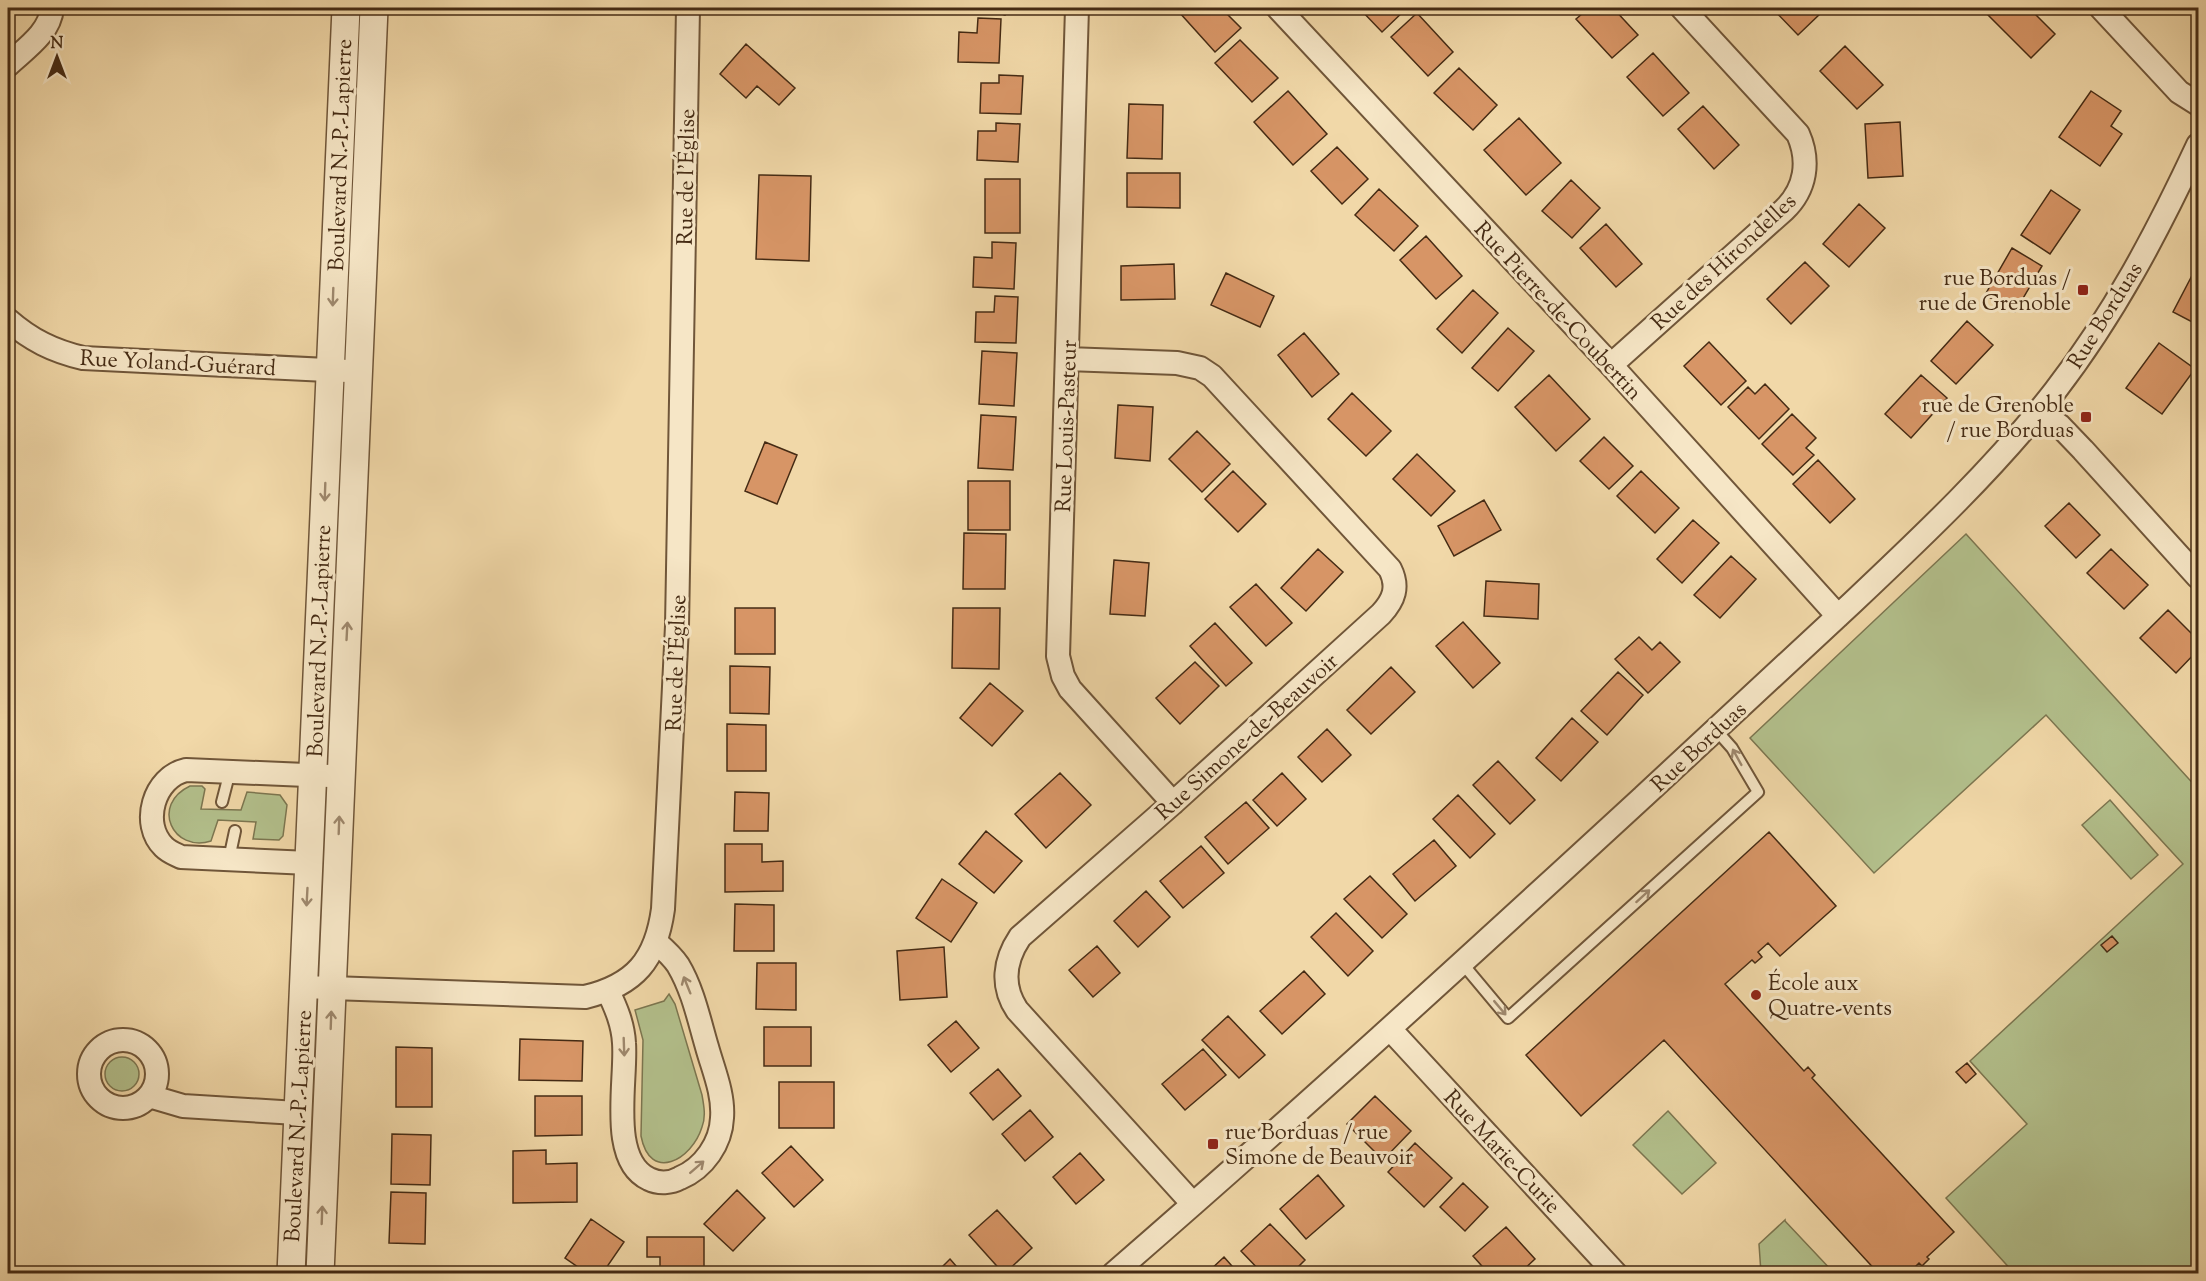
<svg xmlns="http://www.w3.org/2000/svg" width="2206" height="1281" font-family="'Sorts Mill Goudy',serif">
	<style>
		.green { fill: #b3c08c; stroke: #7c7650; stroke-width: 1.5 }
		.building { fill: #d79566; stroke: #452b14; stroke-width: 1.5 }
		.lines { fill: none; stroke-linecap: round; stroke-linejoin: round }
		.service-casing { stroke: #705639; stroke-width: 14 }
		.minor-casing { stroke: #705639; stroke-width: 26 }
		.tertiary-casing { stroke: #705639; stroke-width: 30 }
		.service { stroke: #f6e6c6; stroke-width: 10 }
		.minor { stroke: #f6e6c6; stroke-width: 22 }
		.tertiary { stroke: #f6e6c6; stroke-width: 27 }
		.oneway { stroke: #9e886d }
		.poi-dot { fill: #8f2418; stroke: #f6e6c6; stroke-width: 2 }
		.labels { text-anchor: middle; stroke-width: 6; stroke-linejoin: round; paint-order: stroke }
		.street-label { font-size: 22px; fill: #452b14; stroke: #f6e6c6 }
		.poi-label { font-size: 22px; fill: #452b14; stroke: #f6e6c6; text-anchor: end }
	</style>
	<rect width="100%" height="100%" fill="#f1d8a8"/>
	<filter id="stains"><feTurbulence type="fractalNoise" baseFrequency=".00333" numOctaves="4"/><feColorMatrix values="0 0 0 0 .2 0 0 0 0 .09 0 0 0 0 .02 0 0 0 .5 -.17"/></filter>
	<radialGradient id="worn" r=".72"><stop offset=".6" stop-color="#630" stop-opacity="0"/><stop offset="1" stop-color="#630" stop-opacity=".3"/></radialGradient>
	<path class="green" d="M1966,534L2198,789V1273H2014L1946,1198L2027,1124L1970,1061L2183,864L2046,715L1874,873L1750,738Z
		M190,786H202L205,789L201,809L241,810L247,792L280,795L287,805L283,836L279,840L253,839L256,822L218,820L211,841C173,853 150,805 190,786Z
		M2110,800L2158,855L2131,879L2082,825Z
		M669,994L675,1004L702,1095C704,1106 706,1117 702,1127C692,1160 650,1183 641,1136L643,1040L635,1010L664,1001Z
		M105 1074a17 17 0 1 1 34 0a17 17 0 1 1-34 0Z
		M1668,1111L1716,1163L1682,1194L1633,1145Z
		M1785,1220V1221L1834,1273H1761L1759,1244Z"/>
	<path class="building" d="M982,8H1008L1005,15Z
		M1184,8H1221L1241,28L1215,52L1179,12Z
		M1359,8H1407L1382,32Z
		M1589,8H1613L1638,35L1612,58L1576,19Z
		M1772,8H1819L1823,11L1798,35Z
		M1981,8H2029L2055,34L2031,58Z
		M1417,13L1453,52L1428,76L1391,37Z
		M978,18L1001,19L999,63L958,62L959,32L977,33Z
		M1240,40L1278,78L1252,102L1215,63Z
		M746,44L795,88L779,105L757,86L746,98L720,74Z
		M1845,46L1883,85L1857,109L1820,71Z
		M1653,53L1689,93L1663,116L1627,77Z
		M1459,68L1497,105L1473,130L1434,93Z
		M999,75L1023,76L1021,114L980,113L981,83H999Z
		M1288,91L1327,134L1293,165L1254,122Z
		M2091,91L2121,111L2111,126L2122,134L2100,166L2059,137Z
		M1129,104L1163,105L1162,159L1127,158Z
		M1703,106L1739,145L1714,169L1678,129Z
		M1519,118L1561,163L1526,195L1484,150Z
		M1900,122L1903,176L1868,178L1865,124Z
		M996,123L1020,124L1018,162L977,160L978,131H996Z
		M1337,147L1368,179L1342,204L1311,171Z
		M1127,173H1180V208L1127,207Z
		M759,175L811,176L809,261L756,259Z
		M985,179H1020V233H985Z
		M1571,180L1600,208L1572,238L1542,211Z
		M1379,189L1418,226L1394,251L1355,215Z
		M2051,190L2080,210L2050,254L2021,235Z
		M1859,204L1885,228L1849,267L1823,244Z
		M1606,224L1642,264L1616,287L1580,248Z
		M1426,236L1462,276L1436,299L1400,260Z
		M992,242L1016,243L1014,289L973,287L974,257L992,258Z
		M2012,248L2042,266L2015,312L1985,295Z
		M1805,262L1829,286L1791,324L1767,299Z
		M1174,264L1175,299L1121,300V266Z
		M2198,264V325L2173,312Z
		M1226,273L1274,296L1260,327L1211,305Z
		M1473,290L1498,313L1462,353L1437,329Z
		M995,296L1018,297L1016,343L975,342L976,312H994Z
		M1967,321L1993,345L1956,384L1931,361Z
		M1508,328L1534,351L1498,391L1472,368Z
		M1304,333L1339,374L1312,397L1278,355Z
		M1709,342L1746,381L1721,405L1684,366Z
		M2159,343L2195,369L2162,414L2126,388Z
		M982,351L1017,353L1014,406L979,404Z
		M1549,375L1590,419L1556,451L1515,407Z
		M1921,375L1947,398L1911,438L1885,414Z
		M1765,384L1789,409L1759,439L1728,407L1748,387L1755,394Z
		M1352,393L1391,431L1366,456L1328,419Z
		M1118,405L1153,407L1150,461L1115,458Z
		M1792,414L1816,438L1806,448L1814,455L1793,475L1762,444Z
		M981,415L1016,417L1013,470L978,468Z
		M1197,431L1230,464L1202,492L1169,459Z
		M1604,437L1633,466L1609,489L1580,461Z
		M765,442L797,455L777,504L745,491Z
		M1417,454L1455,491L1431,516L1393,479Z
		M1818,460L1855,499L1830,523L1793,484Z
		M1233,471L1266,504L1238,532L1205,499Z
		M1641,471L1679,508L1655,533L1617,496Z
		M968,481H1010V530H968Z
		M1484,500L1501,530L1454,556L1438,526Z
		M2069,503L2100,535L2076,558L2045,526Z
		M1693,520L1719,543L1682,583L1657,559Z
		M964,533L1006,534L1005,589H963Z
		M1318,549L1343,572L1306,611L1281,588Z
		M2111,549L2148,585L2124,609L2087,573Z
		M1731,556L1756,579L1720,618L1694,595Z
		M1114,560L1149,563L1145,616L1110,614Z
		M1486,581L1539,584L1538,619L1484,616Z
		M1256,584L1292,623L1266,646L1230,607Z
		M735,608H775V654H735Z
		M953,608H1000L999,669L952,668Z
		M2168,610L2198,640V650L2176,673L2140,638Z
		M1463,622L1500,663L1473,688L1436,646Z
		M1215,623L1252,663L1226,686L1190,646Z
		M1639,637L1652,650L1660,642L1680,662L1648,693L1615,659Z
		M1195,662L1219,686L1180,724L1156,698Z
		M730,666L770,667L769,714L730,713Z
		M1391,667L1415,692L1371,734L1347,710Z
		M1618,672L1643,695L1607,735L1581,711Z
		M990,683L1023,711L992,746L960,718Z
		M1572,718L1598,742L1561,781L1536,758Z
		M727,724L766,725V771H727Z
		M1327,729L1351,755L1322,782L1298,757Z
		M1498,761L1535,800L1510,824L1473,785Z
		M1060,773L1091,805L1046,848L1015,814Z
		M1282,773L1306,799L1277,826L1253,800Z
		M735,792L769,793L768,831H734Z
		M1458,795L1495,834L1470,858L1433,819Z
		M1246,802L1269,828L1228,864L1205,837Z
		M986,831L1022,861L994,893L959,864Z
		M1769,832L1836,906L1780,956L1768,943L1758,952L1762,957L1755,963L1752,960L1725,984L1804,1071L1808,1067L1815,1075L1812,1078L1954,1232L1927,1257L1929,1259L1922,1266L1919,1263L1908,1274H1879L1664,1040L1581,1116L1526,1055Z
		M1434,840L1456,866L1415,901L1393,874Z
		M725,844H762V862L783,861V891L725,892Z
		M1201,846L1224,873L1183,908L1160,881Z
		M1370,876L1407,914L1382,938L1344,899Z
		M942,879L977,903L951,942L916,918Z
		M1146,891L1170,917L1138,947L1114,921Z
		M735,904L774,905V951H734Z
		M1336,913L1373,951L1348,976L1311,937Z
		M2112,936L2118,943L2107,952L2101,945Z
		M1097,946L1120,973L1093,997L1069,970Z
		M944,947L947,997L900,1000L897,951Z
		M757,963H796V1010L756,1009Z
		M1304,971L1325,994L1282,1034L1260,1011Z
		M1228,1016L1265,1055L1239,1078L1202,1040Z
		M956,1021L979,1048L951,1072L928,1045Z
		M764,1027H811V1066H764Z
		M520,1039L583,1041L582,1081L519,1080Z
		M396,1047L432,1048V1107H396Z
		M1203,1049L1226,1075L1185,1110L1162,1084Z
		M1967,1063L1976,1074L1966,1083L1956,1072Z
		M998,1069L1021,1096L993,1120L970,1093Z
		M779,1082H834V1128H779Z
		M535,1096H582V1135L535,1136Z
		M1375,1096L1411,1131L1383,1160L1347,1124Z
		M1030,1110L1053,1137L1025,1161L1002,1134Z
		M392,1134L431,1135L430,1185L391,1184Z
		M1415,1143L1452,1178L1424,1207L1388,1172Z
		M791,1146L823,1180L794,1207L762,1173Z
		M546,1150V1164L577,1163V1202L513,1203V1151Z
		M1080,1153L1104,1180L1076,1204L1053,1177Z
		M1318,1175L1344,1206L1306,1239L1280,1209Z
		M1463,1183L1488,1207L1465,1231L1440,1207Z
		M737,1190L765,1218L733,1251L704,1224Z
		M391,1192L426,1193L425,1244L389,1243Z
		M997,1210L1032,1248L1004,1274L969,1235Z
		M591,1219L624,1242L602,1274H588L565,1258Z
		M1270,1224L1305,1260L1291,1274H1263L1241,1251Z
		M1506,1227L1535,1259L1519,1274H1489L1473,1256Z
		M647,1237H704V1274H660V1257H647Z
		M1224,1257L1239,1274H1205L1208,1272Z
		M950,1259L963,1274H935Z
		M393,1269L425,1271V1274H392Z"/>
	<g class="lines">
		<g class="service-casing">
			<path id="service" d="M222,802L230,771
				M229,859L235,831
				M1462,963L1508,1018L1758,792L1732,748L1716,730"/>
		</g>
		<g class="minor-casing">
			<path id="minor" d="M1077,8L1058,656L1063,676L1070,689L1173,803
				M1278,8L1611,365L1838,616
				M2101,8L2179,92L2198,104
				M8,65C25,49 50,33 52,8
				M8,320C31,340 53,351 83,358L348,371
				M1067,359L1177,363L1200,368L1212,376L1390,569C1399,587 1394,600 1381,614L1173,803L1020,937C1004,961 1001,986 1017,1010L1193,1204
				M1611,365L1784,210C1806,189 1810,161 1798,134L1682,8
				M2040,411L2060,426L2083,450L2198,577
				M309,863L181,857C175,854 169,852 164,847C140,824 154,777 186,770L330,776
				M303,987L585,997C635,985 656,960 663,909L677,626L688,8
				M608,991C616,1008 623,1024 624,1043C627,1080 608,1160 649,1179C659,1184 671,1183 680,1178C704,1168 721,1143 722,1118C724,1094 713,1069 707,1047C699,1020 693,990 678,965C672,956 664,949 656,942
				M1390,1029L1616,1274
				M89 1074a34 34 0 1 1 68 0a34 34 0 1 1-68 0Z
				M149,1096L183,1106L297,1113
				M1113,1274C1293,1118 1468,958 1643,797C1713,732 1783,667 1852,603C1923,536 1995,468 2055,391C2113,316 2158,231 2198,145"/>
		</g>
		<g class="tertiary-casing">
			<path id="tertiary" d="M291,1274L346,8
				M320,1274L374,8"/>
		</g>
		<use href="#service" class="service"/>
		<use href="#minor" class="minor"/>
		<use href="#tertiary" class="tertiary"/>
	</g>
	<defs><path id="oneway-shaft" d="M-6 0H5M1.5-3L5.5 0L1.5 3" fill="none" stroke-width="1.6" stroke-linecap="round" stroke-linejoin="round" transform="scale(1.5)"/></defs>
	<g class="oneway">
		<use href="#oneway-shaft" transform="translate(333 297) rotate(92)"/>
		<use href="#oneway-shaft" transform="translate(325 492) rotate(92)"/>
		<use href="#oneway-shaft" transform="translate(347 631) rotate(-87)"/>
		<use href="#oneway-shaft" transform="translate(1737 757) rotate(-119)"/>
		<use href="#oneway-shaft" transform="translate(339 825) rotate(-88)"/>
		<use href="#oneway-shaft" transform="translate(1643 896) rotate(-42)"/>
		<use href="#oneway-shaft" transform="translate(307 897) rotate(93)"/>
		<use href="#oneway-shaft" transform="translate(687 985) rotate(-112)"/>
		<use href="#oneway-shaft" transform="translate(1500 1008) rotate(50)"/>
		<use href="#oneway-shaft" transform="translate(331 1020) rotate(-88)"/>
		<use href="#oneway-shaft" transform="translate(624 1047) rotate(88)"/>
		<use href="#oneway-shaft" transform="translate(697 1167) rotate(-41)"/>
		<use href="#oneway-shaft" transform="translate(322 1215) rotate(-88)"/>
	</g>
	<g class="poi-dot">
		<rect x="2077" y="284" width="12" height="12" rx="3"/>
		<rect x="2080" y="411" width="12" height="12" rx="3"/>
		<circle cx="1756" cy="995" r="6"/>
		<rect x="1207" y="1138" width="12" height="12" rx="3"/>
	</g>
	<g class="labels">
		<g class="street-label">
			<text transform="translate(339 155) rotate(-88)" y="8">Boulevard N.-P.-Lapierre</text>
			<text transform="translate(685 177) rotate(-89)" y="8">Rue de l'Église</text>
			<text transform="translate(1723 261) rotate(-43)" y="8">Rue des Hirondelles</text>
			<text transform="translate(1559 310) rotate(47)" y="8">Rue Pierre-de-Coubertin</text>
			<text transform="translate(2104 315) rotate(-58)" y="8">Rue Borduas</text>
			<text transform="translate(178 362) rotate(3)" y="8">Rue Yoland-Guérard</text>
			<text transform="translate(1065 426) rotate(-88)" y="8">Rue Louis-Pasteur</text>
			<text transform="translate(318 641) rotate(-88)" y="8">Boulevard N.-P.-Lapierre</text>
			<text transform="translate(675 663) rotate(-88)" y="8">Rue de l'Église</text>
			<text transform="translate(1246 736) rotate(-42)" y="8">Rue Simone-de-Beauvoir</text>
			<text transform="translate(1698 746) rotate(-43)" y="8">Rue Borduas</text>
			<text transform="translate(297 1126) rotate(-87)" y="8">Boulevard N.-P.-Lapierre</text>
			<text transform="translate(1503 1151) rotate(47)" y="8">Rue Marie-Curie</text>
		</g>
		<g class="poi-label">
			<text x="2071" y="285">rue Borduas /<tspan x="2071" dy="25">rue de Grenoble</tspan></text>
			<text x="2074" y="412">rue de Grenoble<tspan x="2074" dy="25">/ rue Borduas</tspan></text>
			<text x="1768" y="990" text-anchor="start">École aux<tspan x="1768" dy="25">Quatre-vents</tspan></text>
			<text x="1225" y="1139" text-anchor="start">rue Borduas / rue<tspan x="1225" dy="25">Simone de Beauvoir</tspan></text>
		</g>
	</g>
	<rect width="2206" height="1281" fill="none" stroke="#f1d8a8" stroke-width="30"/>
	<rect x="9" y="9" width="2188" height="1263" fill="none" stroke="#452b14" stroke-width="3"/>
	<rect x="15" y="15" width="2176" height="1251" fill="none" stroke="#452b14" stroke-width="1.5"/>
	<g transform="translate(57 57)" stroke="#f6e6c6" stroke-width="4.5" paint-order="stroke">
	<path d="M0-4.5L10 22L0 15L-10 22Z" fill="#452b14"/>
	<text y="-9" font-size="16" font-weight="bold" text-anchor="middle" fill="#452b14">N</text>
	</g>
	<rect width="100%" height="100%" filter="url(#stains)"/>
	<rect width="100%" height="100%" fill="url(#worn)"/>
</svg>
